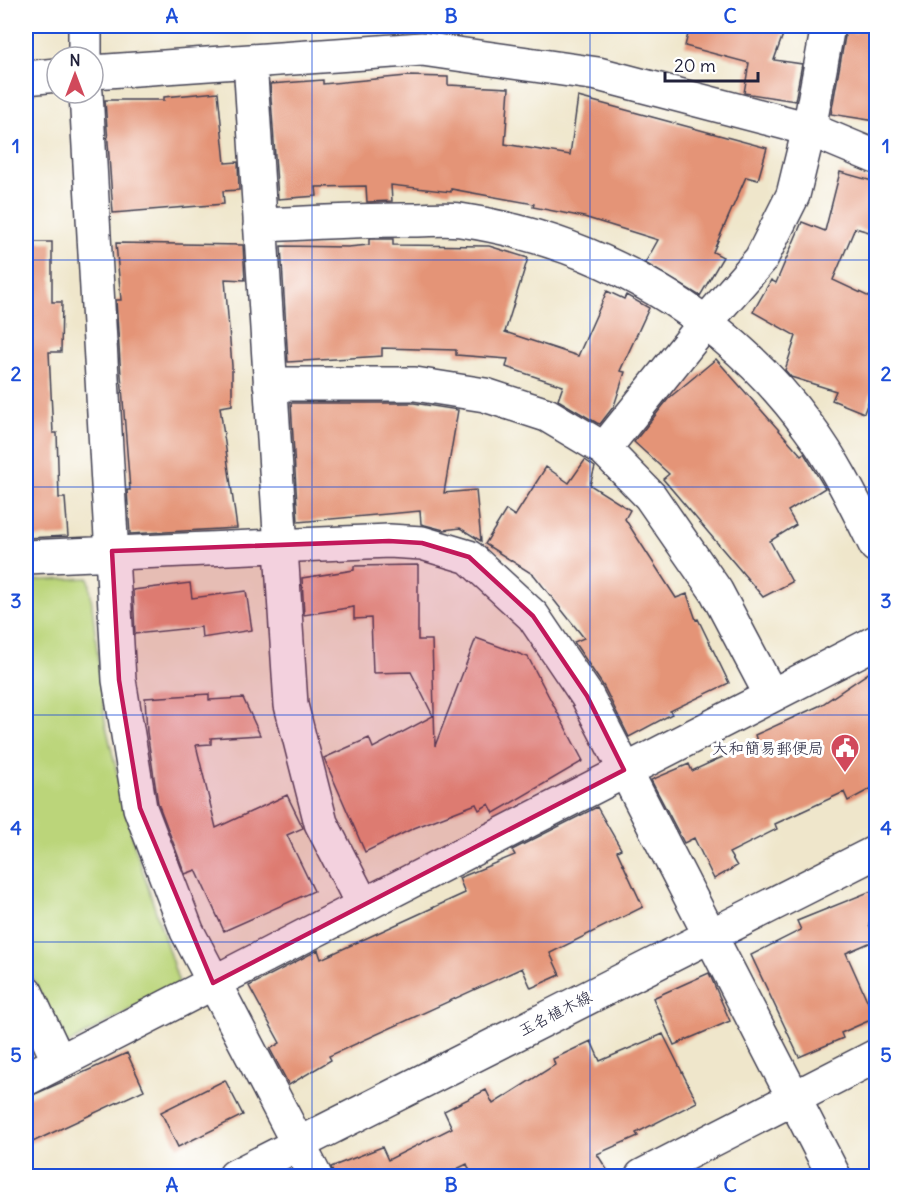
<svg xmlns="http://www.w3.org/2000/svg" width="902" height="1202" font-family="Delius,'Klee One',sans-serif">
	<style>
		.green { fill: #bbd57a; stroke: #6e7c5a; stroke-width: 1.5 }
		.building { fill: #e49477 }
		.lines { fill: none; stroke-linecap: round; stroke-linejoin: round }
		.minor-casing { stroke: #413f51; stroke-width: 36 }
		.secondary-casing { stroke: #413f51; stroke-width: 36 }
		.minor { stroke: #fff; stroke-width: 33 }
		.secondary { stroke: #fff; stroke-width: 33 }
		.marked { fill: #c2185b; fill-opacity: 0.2; stroke: #c2185b; stroke-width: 4.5; stroke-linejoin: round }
		.grid { fill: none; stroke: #1d4ed8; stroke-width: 1.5; stroke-opacity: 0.55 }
		.labels { text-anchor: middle; stroke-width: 6; stroke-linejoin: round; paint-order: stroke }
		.poi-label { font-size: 16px; fill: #22223b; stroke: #fff; text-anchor: end }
		.street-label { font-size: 16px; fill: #22223b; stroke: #fff }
		.neatline { fill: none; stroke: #1d4ed8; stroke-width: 2 }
		.grid-label { font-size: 20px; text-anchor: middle; font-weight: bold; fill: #1d4ed8 }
	</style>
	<rect width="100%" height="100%" fill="#fff"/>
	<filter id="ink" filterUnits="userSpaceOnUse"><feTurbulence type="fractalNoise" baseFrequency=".0167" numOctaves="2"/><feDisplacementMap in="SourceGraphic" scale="12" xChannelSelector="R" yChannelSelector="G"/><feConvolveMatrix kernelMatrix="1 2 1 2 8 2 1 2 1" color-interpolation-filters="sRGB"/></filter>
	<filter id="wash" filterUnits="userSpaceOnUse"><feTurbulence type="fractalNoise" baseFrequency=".008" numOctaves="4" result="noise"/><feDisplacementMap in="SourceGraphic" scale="24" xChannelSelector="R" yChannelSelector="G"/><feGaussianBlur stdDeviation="1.35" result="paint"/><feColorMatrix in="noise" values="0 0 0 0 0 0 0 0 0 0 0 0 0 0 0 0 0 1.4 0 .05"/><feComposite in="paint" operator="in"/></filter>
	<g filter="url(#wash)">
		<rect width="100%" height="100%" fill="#efe6cb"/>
		<path class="green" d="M89,578L105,722L134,844L179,983L66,1045L26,964V581Z"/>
		<g id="blocks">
			<path class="building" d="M690,26H786L774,60L802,64L795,101L744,93L749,63L685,46Z
				M857,26H876V121L831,114L846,31L856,33Z
				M407,76L448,77V85L509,88L505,144L570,155L578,97L767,148L758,180L746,177L713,252L723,257L700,296L645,263L658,240L584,217L533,207L534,204L451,189V192L391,185L392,201L367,202L366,186L316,187L317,196L278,199L270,84L323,80V84Z
				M218,92L225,163L238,162L239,190L223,191L224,204L113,213L105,100H164V97Z
				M840,172L876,182V234L855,228L833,280L876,300V381L864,413L832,400L836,391L791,377L785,370L796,336L753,312L771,280L776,283L802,222L825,231Z
				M369,239H393V245L489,246L528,258L505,332L578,356L607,291L624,299L626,295L649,308L620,371L625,372L614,406L600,424L597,423L558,400L563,386L506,367L508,359L456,355V350L382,348V356L288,362L281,246L348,247L369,245Z
				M26,242H52V302H62L61,352H49L53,433H57L59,498H65L68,536L26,538Z
				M116,243L243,245L245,280L225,279L232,366V405L220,407L237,528L130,534L127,490H130L120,362L116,300H121Z
				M716,359L801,455L804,453L825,488L788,511L796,525L770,541L792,582L763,597L663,479L669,474L634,442L669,398Z
				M291,403H414L458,410L444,493L476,490L481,541L460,528L444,530L421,524L420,511L298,522Z
				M585,460L595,467L590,485L630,510L625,519L676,598L687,594L696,620L698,619L729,683L670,711L672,714L629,737L604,687L574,642L584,638L534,575L485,544L506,510L515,516L546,467L569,483Z
				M418,565V640H432L435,746L476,638L528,657L583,761L494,813L489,804L479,810L476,804L414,828L365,852L324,758L369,738L373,748L433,716L411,672L373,673L371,618L354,619V607L304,615L302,578L354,570V566Z
				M190,583L192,598L246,591L252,630L202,638L201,627L135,634L133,590Z
				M876,668V786L848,801L844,792L775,824L777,829L729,853L737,866L714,879L694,838L684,843L651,780L689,764L692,771L757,741L755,735L821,705Z
				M209,694V700L243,698L260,735L211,738V744L196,745L216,828L287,795L303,828L287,835L314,891L224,931L196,870L185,874L158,803L147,732L145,698Z
				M597,807L621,849L617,851L643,907L550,953L560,975L531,988L522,968L329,1056L331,1060L289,1085L270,1049L280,1043L249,986L318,950L321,959L465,893L459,878L515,855L512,850Z
				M876,889V920L869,924L876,940L846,953L875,1018L841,1033L843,1038L799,1057L751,955L801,930L797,921Z
				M709,973L730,1021L674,1045L653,998Z
				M663,1034L697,1102L636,1133L638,1136L597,1154L611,1176H472L467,1164L442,1176H334L331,1167L382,1147L388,1160L452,1128L444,1111L486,1090L493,1104L555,1065L553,1059L591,1041L600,1061Z
				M127,1053L144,1090L26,1145V1098Z
				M225,1080L243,1115L178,1147L161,1112Z"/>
		</g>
	</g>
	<g filter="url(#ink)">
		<use href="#blocks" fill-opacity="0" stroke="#413f51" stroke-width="1.5"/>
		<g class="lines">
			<g class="minor-casing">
				<path id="minor" d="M85,57V26
					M250,61L291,705L321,823L363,905
					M93,72L422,49L598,74L809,129L876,157
					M26,78L57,75
					M86,93L119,680L140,808L187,931L315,1176
					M260,225C312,223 363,219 414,220C429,220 445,218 460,220C598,240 727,315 809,428C836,464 856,506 876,546
					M270,384H415L485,395L547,415L604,449L650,496L716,591L771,695
					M604,449L706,322L761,259L793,195L809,129L828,26
					M26,557L389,541L422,543L469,557L533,616L587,696L834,1176
					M26,992L59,1062
					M26,1079L876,642
					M642,1176L876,1056"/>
			</g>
			<g class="secondary-casing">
				<path id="secondary" d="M235,1176L876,852"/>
			</g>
			<use href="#minor" class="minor"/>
			<use href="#secondary" class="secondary"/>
		</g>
	</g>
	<path class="marked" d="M389,541L422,543L469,557L533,616L587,696L624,770L213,983L140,808L119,680L112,551Z"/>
	<path class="grid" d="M312,26V1176M590,26V1176M26,260H876M26,487H876M26,715H876M26,942H876"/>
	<defs>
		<g id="civic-pin" transform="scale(1.5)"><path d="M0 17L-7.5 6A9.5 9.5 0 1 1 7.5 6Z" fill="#d1495b" stroke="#fff"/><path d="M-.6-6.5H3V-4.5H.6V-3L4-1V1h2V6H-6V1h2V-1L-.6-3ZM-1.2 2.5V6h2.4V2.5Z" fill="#fff"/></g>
	</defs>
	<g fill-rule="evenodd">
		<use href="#civic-pin" x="845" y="748"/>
	</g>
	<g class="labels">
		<g class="poi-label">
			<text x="824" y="754">大和簡易郵便局</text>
		</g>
		<g class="street-label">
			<text transform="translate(555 1013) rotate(-27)" y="6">玉名植木線</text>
		</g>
	</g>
	<rect width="902" height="1202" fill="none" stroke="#fff" stroke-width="66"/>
	<g transform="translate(75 75)"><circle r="28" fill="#ffffff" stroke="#a7a7b1" stroke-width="1.5"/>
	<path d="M0-4.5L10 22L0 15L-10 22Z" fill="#d1495b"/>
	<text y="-9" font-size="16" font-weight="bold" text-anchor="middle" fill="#22223b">N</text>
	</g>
	<path d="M665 72v9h93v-9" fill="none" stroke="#22223b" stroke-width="3"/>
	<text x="674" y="72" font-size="18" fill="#22223b" stroke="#ffffff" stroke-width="4.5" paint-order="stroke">20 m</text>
	<rect x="33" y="33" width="836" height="1136" class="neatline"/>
	<g class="grid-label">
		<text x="172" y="23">A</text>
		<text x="451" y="23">B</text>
		<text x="730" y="23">C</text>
		<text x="16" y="153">1</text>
		<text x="886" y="153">1</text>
		<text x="16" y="381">2</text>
		<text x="886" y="381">2</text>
		<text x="16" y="608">3</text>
		<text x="886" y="608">3</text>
		<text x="16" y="835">4</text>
		<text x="886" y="835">4</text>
		<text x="16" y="1062">5</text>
		<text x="886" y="1062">5</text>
		<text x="172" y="1192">A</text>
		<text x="451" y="1192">B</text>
		<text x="730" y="1192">C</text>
	</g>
</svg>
